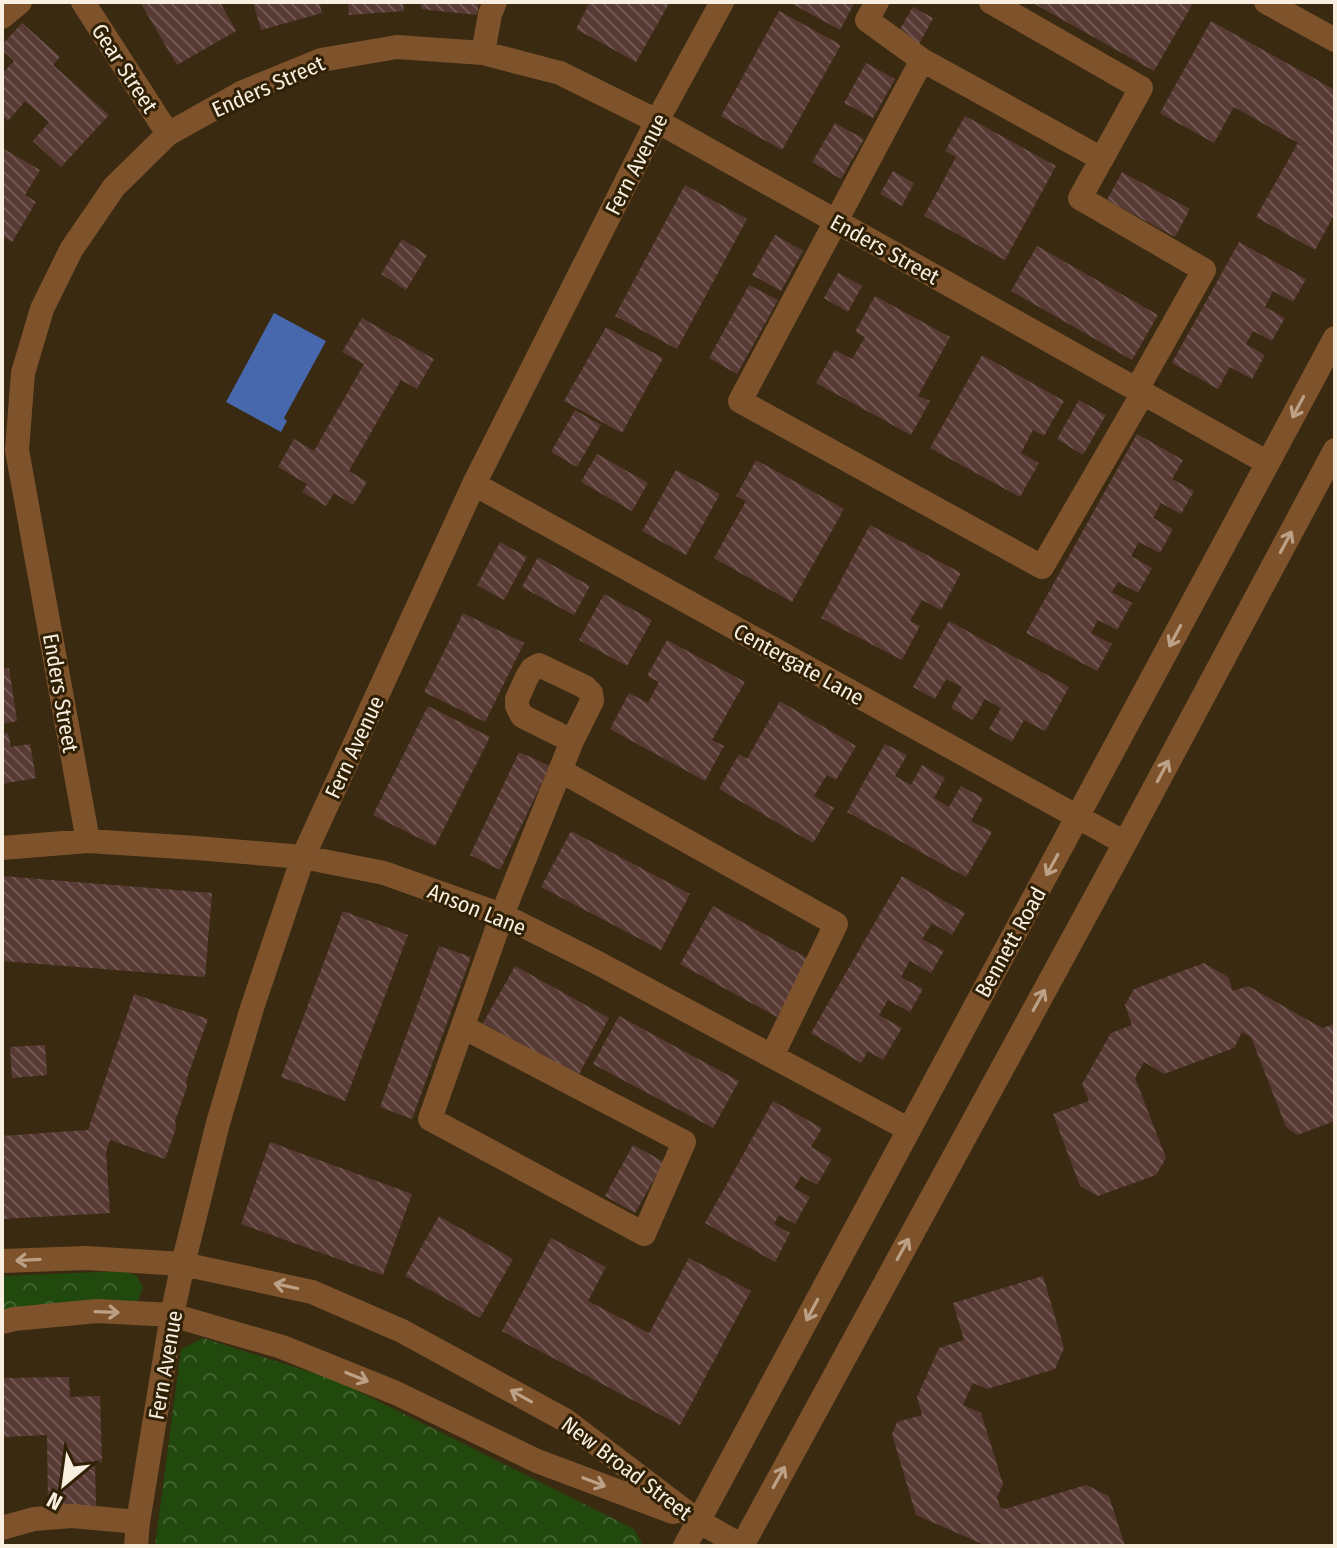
<svg xmlns="http://www.w3.org/2000/svg" width="1337" height="1548" font-family="'Fira Sans Condensed',sans-serif">
	<style>
		.park { fill: url(#park-crowns) }
		.water { fill: #4868ae }
		.building { fill: url(#building-back-hatch) }
		.lines { fill: none; stroke-linecap: round; stroke-linejoin: round }
		.minor { stroke: #7e532c; stroke-width: 24 }
		.oneway { stroke: #bca186 }
		.labels { text-anchor: middle; stroke-width: 6; stroke-linejoin: round; paint-order: stroke }
		.street-label { font-size: 22px; fill: #f9efe0; stroke: #2f2006 }
	</style>
	<defs>
		<pattern id="park-crowns" width="20" height="18" patternUnits="userSpaceOnUse" patternTransform="scale(2)"><rect width="20" height="18" fill="#21480d"/><path d="M2 6a3 3 0 1 1 6 0M12 15a3 3 0 1 1 6 0" fill="none" stroke="#426330"/></pattern>
		<pattern id="building-back-hatch" width="6" height="6" patternUnits="userSpaceOnUse" patternTransform="scale(2)"><rect width="6" height="6" fill="#583a35"/><path d="M-1 5l2 2M0 0l6 6M5-1l2 2" fill="none" stroke="#715752"/></pattern>
	</defs>
	<rect width="100%" height="100%" fill="#392a11"/>
	<path class="park" d="M123,1271L137,1276L143,1288L137,1303L2,1315V1276Z
		M203,1338L338,1381L634,1529L643,1546H155L181,1349Z"/>
	<path class="water" d="M274,313L326,341L284,418L287,421L281,432L226,402Z"/>
	<path class="building" d="M140,2H220L236,31L177,65Z
		M253,2H319L322,13L261,30Z
		M348,2H403L404,11L349,15Z
		M422,2H479L477,15L421,9Z
		M590,2H670L636,62L576,29Z
		M789,2H855L840,30Z
		M1031,2H1187L1192,5L1154,71Z
		M913,7L933,18L918,46L897,34Z
		M779,11L841,45L782,150L721,116Z
		M1211,21L1335,90V213L1315,250L1256,217L1298,143L1234,107L1214,143L1160,113Z
		M22,23L60,57L53,65L109,115L61,167L33,141L49,122L25,101L8,121L2,115V74L14,61L2,50V45Z
		M866,63L895,79L873,118L844,103Z
		M965,116L1056,166L1005,260L924,216L956,157L945,151Z
		M835,123L864,139L841,179L812,162Z
		M2,148L40,170L25,195L36,202L12,242L2,236Z
		M893,171L914,183L902,206L880,194Z
		M1122,172L1190,209L1175,237L1107,200Z
		M685,185L747,219L677,349L615,316Z
		M775,235L803,251L781,291L752,275Z
		M402,239L427,255L406,290L381,274Z
		M1239,242L1306,279L1293,302L1273,291L1265,307L1285,318L1272,341L1253,331L1246,344L1265,355L1252,379L1230,367L1218,389L1172,363Z
		M1037,246L1158,315L1132,360L1011,291Z
		M838,273L862,286L848,312L824,298Z
		M749,285L778,300L737,374L709,358Z
		M875,296L950,337L918,396L930,401L911,435L816,383L835,350L852,359L865,337L855,332Z
		M362,318L434,359L417,389L401,380L349,471L367,482L353,505L334,493L326,506L302,492L307,484L278,467L294,439L314,451L364,364L342,352Z
		M606,327L663,358L622,433L564,401Z
		M982,355L1064,401L1044,436L1033,430L1021,453L1039,463L1020,497L930,448Z
		M1079,400L1106,415L1083,455L1057,439Z
		M575,410L601,425L577,467L551,452Z
		M1137,434L1183,460L1172,479L1194,491L1181,514L1161,503L1153,518L1173,529L1160,553L1139,542L1131,556L1152,568L1138,593L1118,582L1112,592L1132,603L1117,630L1098,620L1091,633L1112,644L1097,671L1026,633Z
		M597,454L648,483L632,511L581,482Z
		M756,460L844,509L792,602L714,558L746,501L736,496Z
		M676,470L720,494L686,555L642,531Z
		M870,525L961,573L941,610L922,600L910,621L920,626L902,660L821,618Z
		M500,542L527,557L504,600L477,585Z
		M538,557L590,586L574,615L522,587Z
		M604,594L652,620L627,666L579,640Z
		M463,613L524,643L485,722L424,692Z
		M949,621L1069,687L1045,731L1024,720L1012,742L989,729L1001,708L985,699L973,720L951,708L962,687L946,679L935,699L913,687Z
		M667,640L745,682L712,740L724,746L705,781L610,729L629,693L648,703L659,682L647,676Z
		M9,668L17,721L2,724V669Z
		M780,701L856,746L836,780L827,775L814,796L834,808L813,843L719,789L739,754L747,759Z
		M428,706L490,737L435,846L373,815Z
		M8,733L11,747L30,744L36,778L2,784V734Z
		M885,744L907,755L895,776L911,785L922,765L945,778L934,798L949,807L961,786L983,798L971,821L992,832L966,877L847,812Z
		M519,752L550,766L500,870L470,855Z
		M571,831L690,894L661,950L541,887Z
		M2,876L212,893L205,977L2,961Z
		M902,876L965,913L952,935L932,923L922,939L944,951L931,973L910,961L901,977L923,989L910,1012L888,1000L879,1015L902,1028L883,1060L868,1051L861,1063L811,1033Z
		M713,906L809,959L777,1017L680,964Z
		M343,911L408,935L345,1101L281,1077Z
		M439,946L471,957L412,1119L380,1107Z
		M1204,963L1228,977L1233,991L1248,986L1322,1028L1335,1024V1121L1297,1135L1286,1127L1251,1037L1242,1032L1234,1048L1164,1074L1144,1062L1135,1078L1166,1158L1156,1175L1098,1196L1080,1186L1053,1114L1089,1101L1082,1084L1111,1033L1132,1025L1125,1005L1134,989Z
		M515,966L609,1018L578,1076L483,1023Z
		M134,994L208,1019L186,1081L187,1087L175,1121L176,1128L165,1159L110,1140L106,1152L110,1213L2,1219V1136L88,1130Z
		M619,1016L739,1081L713,1128L593,1064Z
		M45,1045L47,1075L12,1078L10,1047Z
		M773,1101L822,1128L811,1147L832,1159L817,1185L801,1176L794,1188L810,1197L795,1224L779,1215L774,1224L790,1233L775,1262L705,1223Z
		M270,1142L412,1194L383,1275L241,1224Z
		M633,1145L664,1162L635,1213L605,1196Z
		M439,1216L513,1259L480,1318L405,1276Z
		M551,1238L606,1267L588,1301L649,1333L689,1258L751,1291L680,1425L502,1331Z
		M1043,1276L1064,1348L1055,1369L987,1389L973,1383L963,1405L981,1413L1003,1484L997,1497L1000,1507L1005,1509L1086,1485L1109,1496L1125,1546H987L916,1515L892,1434L897,1422L922,1415L917,1397L939,1348L964,1340L953,1303Z
		M69,1377L70,1397L100,1396L102,1462L95,1463L96,1509L48,1510L47,1435L2,1437V1378Z"/>
	<g class="lines">
		<path class="minor" d="M83,2L168,134
			M877,2L867,20L922,60L1102,159
			M991,2L1141,88L1080,198L1204,270L1137,389
			M1266,2L1335,40
			M2,17L20,2
			M483,53L490,14L495,2
			M922,60L740,401L1042,567L1143,393
			M474,484L1125,843
			M561,771L836,924L772,1056
			M88,841L17,450L23,373L42,309L71,250L114,187L168,134L243,92L321,60L397,47L483,53L560,73L657,121L1268,463
			M2,848L88,841L196,848L303,857L384,873L502,915L596,962L908,1129
			M463,1027L684,1142L644,1234L430,1119L502,915L572,741L592,701L591,693L585,687L539,665L532,669L527,677L517,699V706L522,716L572,741
			M2,1261L86,1258L183,1264L312,1292L402,1331L565,1420L698,1521L742,1546
			M2,1322L14,1319L97,1311L172,1315L282,1347L396,1393L537,1461L673,1512
			M2,1528L34,1519L72,1516L138,1522
			M136,1546L138,1522L172,1315L183,1264L218,1123L252,1008L303,857L474,484L657,121L722,2
			M685,1546L1335,338
			M742,1546L1125,843L1335,450"/>
	</g>
	<defs><path id="oneway-shaft" d="M-6 0H5M1.5-3L5.5 0L1.5 3" fill="none" stroke-width="1.6" stroke-linecap="round" stroke-linejoin="round" transform="scale(2)"/></defs>
	<g class="oneway">
		<use href="#oneway-shaft" transform="translate(1298 407) rotate(118)"/>
		<use href="#oneway-shaft" transform="translate(1286 542) rotate(-62)"/>
		<use href="#oneway-shaft" transform="translate(1175 636) rotate(118)"/>
		<use href="#oneway-shaft" transform="translate(1163 771) rotate(-62)"/>
		<use href="#oneway-shaft" transform="translate(1052 865) rotate(119)"/>
		<use href="#oneway-shaft" transform="translate(1039 1000) rotate(-61)"/>
		<use href="#oneway-shaft" transform="translate(903 1249) rotate(-61)"/>
		<use href="#oneway-shaft" transform="translate(28 1260) rotate(177)"/>
		<use href="#oneway-shaft" transform="translate(286 1286) rotate(-168)"/>
		<use href="#oneway-shaft" transform="translate(812 1310) rotate(118)"/>
		<use href="#oneway-shaft" transform="translate(107 1312) rotate(2)"/>
		<use href="#oneway-shaft" transform="translate(357 1377) rotate(22)"/>
		<use href="#oneway-shaft" transform="translate(521 1396) rotate(-151)"/>
		<use href="#oneway-shaft" transform="translate(779 1477) rotate(-61)"/>
		<use href="#oneway-shaft" transform="translate(594 1482) rotate(21)"/>
	</g>
	<g class="labels">
		<g class="street-label">
			<text transform="translate(125 68) rotate(57)" y="8">Gear Street</text>
			<text transform="translate(268 86) rotate(-24)" y="8">Enders Street</text>
			<text transform="translate(636 164) rotate(-63)" y="8">Fern Avenue</text>
			<text transform="translate(885 249) rotate(29)" y="8">Enders Street</text>
			<text transform="translate(799 664) rotate(29)" y="8">Centergate Lane</text>
			<text transform="translate(61 693) rotate(80)" y="8">Enders Street</text>
			<text transform="translate(354 747) rotate(-65)" y="8">Fern Avenue</text>
			<text transform="translate(477 909) rotate(22)" y="8">Anson Lane</text>
			<text transform="translate(1010 942) rotate(-61)" y="8">Bennett Road</text>
			<text transform="translate(165 1365) rotate(-80)" y="8">Fern Avenue</text>
			<text transform="translate(627 1468) rotate(37)" y="8">New Broad Street</text>
		</g>
	</g>
	<rect width="1337" height="1548" fill="none" stroke="#f9efe0" stroke-width="8"/>
	<g transform="translate(64 1484) rotate(209)" stroke="#2f2006" stroke-width="6" paint-order="stroke">
	<path d="M0-6L14 30L0 20L-14 30Z" fill="#f9efe0"/>
	<text y="-12" font-size="22" font-weight="bold" text-anchor="middle" fill="#f9efe0">N</text>
	</g>
</svg>
